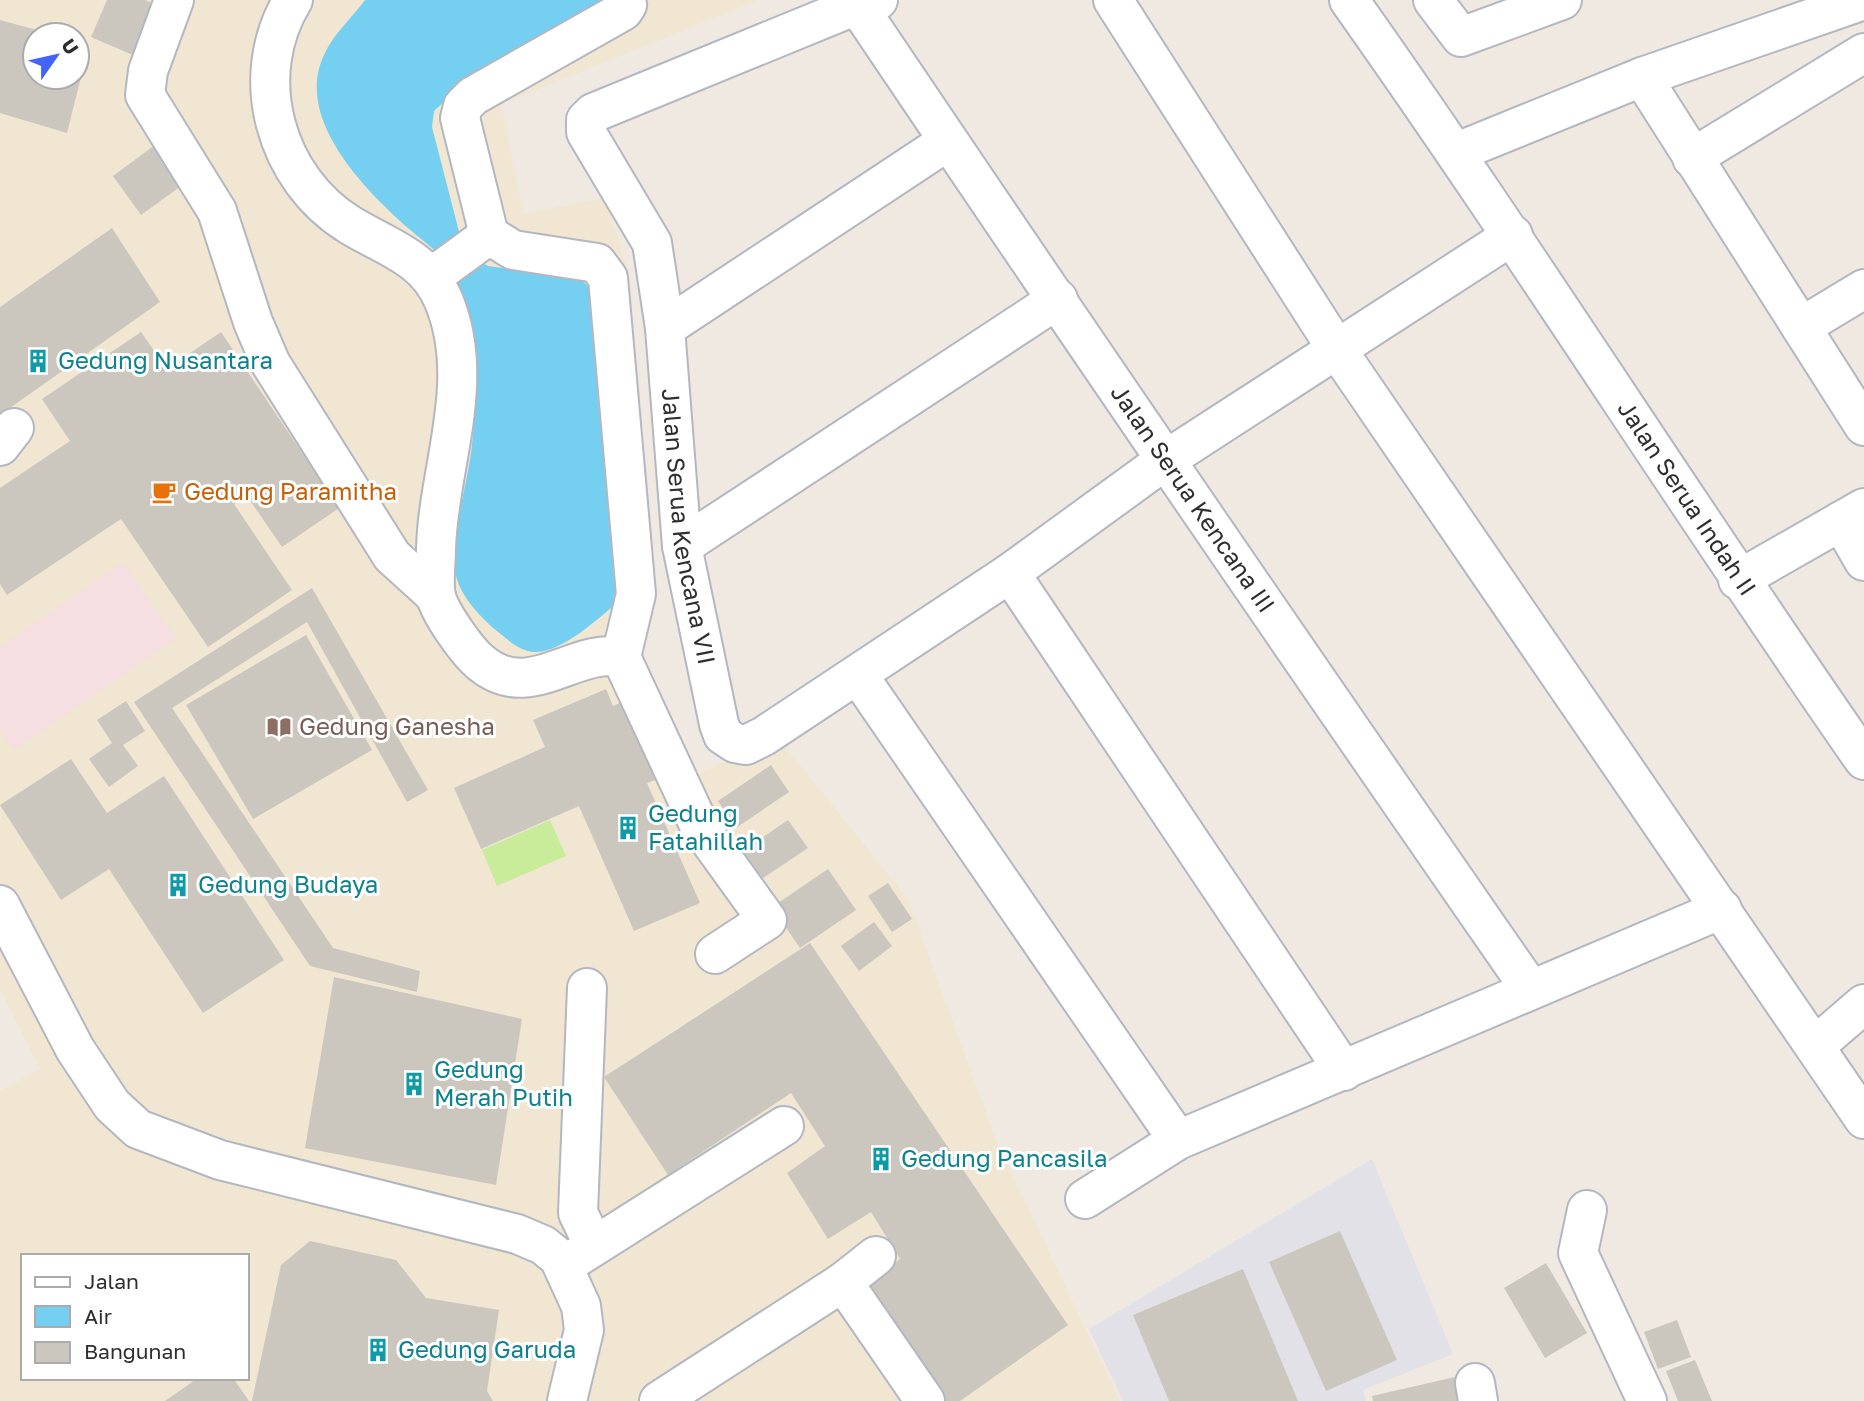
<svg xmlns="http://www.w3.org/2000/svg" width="1864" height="1401" font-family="'Golos Text',sans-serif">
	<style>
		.industrial { fill: #e3e1e8 }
		.education { fill: #f0e6d1; fill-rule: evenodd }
		.medical { fill: #f5dfe0 }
		.pitch { fill: #c9ec9a }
		.water { fill: #75cff0 }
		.building { fill: #cbc7bf }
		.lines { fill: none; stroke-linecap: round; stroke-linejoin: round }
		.minor-casing { stroke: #b4b7c1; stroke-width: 42 }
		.minor { stroke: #fff; stroke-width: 38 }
		.labels { text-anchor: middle; stroke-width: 6; stroke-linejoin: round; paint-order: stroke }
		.culture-label { font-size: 24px; fill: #0d838f; stroke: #fff; text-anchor: start }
		.food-label { font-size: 24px; fill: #c56008; stroke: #fff; text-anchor: start }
		.street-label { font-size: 24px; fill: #2e2e2e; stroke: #fff }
		.education-label { font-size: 24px; fill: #785e54; stroke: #fff; text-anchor: start }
	</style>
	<rect width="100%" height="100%" fill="#efe9e1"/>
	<path class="industrial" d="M1372,1159L1453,1354L1363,1390L1366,1401H1123L1089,1329Z"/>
	<path class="education" d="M0,0H759L501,104L523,214L605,198L626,265L642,674L690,777L779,739L908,899L998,1145L1120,1401H0V1091L40,1069L0,989ZM35,35H77V77H35ZM23,1256H247V1378H23Z"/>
	<path class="medical" d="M123,562L176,639L14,750L0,730V647Z"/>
	<path class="pitch" d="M550,820L566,856L497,886L482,850Z"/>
	<path class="water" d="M365,0H600L603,7L447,99L434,111L432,127L464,251L488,266L582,280L596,295L618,602C599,618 563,651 537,652C520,653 505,637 492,627C477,613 461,596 456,576C448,545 469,479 472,445C478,387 471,327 454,272C450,260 419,238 408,228C364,189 294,118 324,55C334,33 351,19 365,0Z"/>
	<path class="building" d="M107,0H145L157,5L135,56L91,37Z
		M0,20L51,34L35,35V77H77V42L89,45L67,133L0,113Z
		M163,139L192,178L141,215L113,176Z
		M112,228L160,302L0,415V307Z
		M141,332L167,369L221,332L339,508L282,547L247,496L234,504L292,590L208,647L121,519L7,595L0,584V488L70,441L42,399Z
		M312,588L428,790L407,802L307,622L172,708L333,948L420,971L417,992L310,966L134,702Z
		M306,635L372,750L253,819L186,705Z
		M606,689L613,706L627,700L661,778L647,783L700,903L634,931L579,806L481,849L454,788L545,747L533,720Z
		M126,701L145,731L123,745L138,766L109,787L89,759L112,743L97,720Z
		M71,759L107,813L164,776L284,960L203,1013L109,869L61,900L0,805Z
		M771,765L789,792L736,828L718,801Z
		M788,820L808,848L760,880L741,852Z
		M828,869L856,910L800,948L772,907Z
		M888,883L912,919L892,932L868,896Z
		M874,922L892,946L859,971L841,946Z
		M810,943L1068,1325L960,1401H937L864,1284L900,1259L871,1212L828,1239L787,1173L825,1146L791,1093L668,1175L604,1077Z
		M334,977L522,1019L496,1185L305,1148Z
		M1340,1231L1397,1360L1326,1391L1269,1262Z
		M310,1241L396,1260L426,1298L499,1310L487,1391L493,1401H252L281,1265Z
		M1546,1263L1587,1333L1545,1358L1504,1288Z
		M1243,1269L1298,1401H1169L1133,1315Z
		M1677,1320L1691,1357L1658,1369L1644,1332Z
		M1695,1360L1712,1401H1678L1666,1371Z
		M1455,1377L1461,1401H1373L1372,1396Z
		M198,1378H233L249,1401H165Z"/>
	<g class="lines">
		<g class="minor-casing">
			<g id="minor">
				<path d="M174,0L148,71L145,95L217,211L253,322L271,364L392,556L436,596"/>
				<path d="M293,0C246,76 275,179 350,225C386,247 425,257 443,299C478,381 438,467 436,549C436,564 433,582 436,597C441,614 466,650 480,662C529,704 573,648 621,657L700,827L767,920L715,954"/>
				<path id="s1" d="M878,0L857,5L593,113L586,120V132L652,243L665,328L682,546L719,724L723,735L735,743L746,745L764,736L1010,573L1164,461L1513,235"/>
				<path d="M1113,0L1338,351L1864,1119"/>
				<path id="s2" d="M1349,0C1526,250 1689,509 1864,760"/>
				<path d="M1433,0L1461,37L1562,0"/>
				<path id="s3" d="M857,5C1079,335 1304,663 1531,990"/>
				<path d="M1642,77L1864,426"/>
				<path d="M1457,152L1642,77L1864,0"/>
				<path d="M1692,158L1864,53"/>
				<path d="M429,275L444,268L489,235"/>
				<path d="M1801,327L1864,289"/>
				<path d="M665,328L948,141"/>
				<path d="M0,446L14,428"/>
				<path d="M1841,521L1864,561"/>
				<path d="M682,546L1058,299"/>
				<path d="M1010,573L1344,1071"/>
				<path d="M1738,580L1864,508"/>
				<path d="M621,657L636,594L608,278L597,263L513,250L489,235L460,118L463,106L473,96L623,11L627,5L625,0"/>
				<path d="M858,675L1178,1140"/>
				<path d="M0,905L75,1049L112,1105L138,1129L220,1160L517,1234L543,1245L559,1258L581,1306L584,1330L567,1401"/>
				<path d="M587,988L578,1213L594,1246"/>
				<path d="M1815,1046L1864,1004"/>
				<path d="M1085,1199L1178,1140L1722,909"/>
				<path d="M1587,1210L1578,1253L1647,1401"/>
				<path d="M574,1259L784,1126"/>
				<path d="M843,1282L925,1401"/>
				<path d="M1475,1383L1478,1401"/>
				<path d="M659,1401L843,1282L876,1256"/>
			</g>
		</g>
		<use href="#minor" class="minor"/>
	</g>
	<defs>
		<g id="building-bare" transform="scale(1.89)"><path d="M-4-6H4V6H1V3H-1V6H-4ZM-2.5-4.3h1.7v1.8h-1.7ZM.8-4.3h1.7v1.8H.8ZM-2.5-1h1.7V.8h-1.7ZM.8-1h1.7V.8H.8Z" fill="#0f9aa8" stroke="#fff" stroke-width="2.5" paint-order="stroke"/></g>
		<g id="cafe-bare" transform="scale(1.89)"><path d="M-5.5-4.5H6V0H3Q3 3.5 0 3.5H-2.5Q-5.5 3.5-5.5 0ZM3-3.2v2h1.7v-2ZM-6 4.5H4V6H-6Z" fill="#e8710a" stroke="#fff" stroke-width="2.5" paint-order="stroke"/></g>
		<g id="library-bare" transform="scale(1.89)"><path d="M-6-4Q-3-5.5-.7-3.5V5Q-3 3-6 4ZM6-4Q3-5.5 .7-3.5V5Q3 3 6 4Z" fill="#8d6e63" stroke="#fff" stroke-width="2.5" paint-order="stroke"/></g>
	</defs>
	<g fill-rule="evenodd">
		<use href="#building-bare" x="38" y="361"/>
		<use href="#cafe-bare" x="164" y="492"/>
		<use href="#library-bare" x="279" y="727"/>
		<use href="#building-bare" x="628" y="828"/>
		<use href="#building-bare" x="178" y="885"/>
		<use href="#building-bare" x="414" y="1084"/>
		<use href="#building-bare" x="881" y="1159"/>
		<use href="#building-bare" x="378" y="1350"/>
	</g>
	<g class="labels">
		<g class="culture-label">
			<text x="58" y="369">Gedung Nusantara</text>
			<text x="648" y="822">Gedung<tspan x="648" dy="28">Fatahillah</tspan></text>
			<text x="198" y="893">Gedung Budaya</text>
			<text x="434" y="1078">Gedung<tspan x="434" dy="28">Merah Putih</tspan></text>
			<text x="901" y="1167">Gedung Pancasila</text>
			<text x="398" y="1358">Gedung Garuda</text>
		</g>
		<g class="food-label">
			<text x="184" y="500">Gedung Paramitha</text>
		</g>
		<g class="street-label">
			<text dy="8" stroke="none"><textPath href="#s3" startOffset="597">Jalan Serua Kencana III</textPath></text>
			<text dy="8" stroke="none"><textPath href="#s2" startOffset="602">Jalan Serua Indah II</textPath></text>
			<text dy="8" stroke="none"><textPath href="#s1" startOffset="744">Jalan Serua Kencana VII</textPath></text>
		</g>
		<g class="education-label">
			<text x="299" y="735">Gedung Ganesha</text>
		</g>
	</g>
	<rect x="21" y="1254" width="228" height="126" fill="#ffffff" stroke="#ababab" stroke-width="2"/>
	<rect x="35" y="1277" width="35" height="10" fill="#ffffff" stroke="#ababab" stroke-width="2"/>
	<text x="84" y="1289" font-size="21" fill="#2e2e2e">Jalan</text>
	<rect x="35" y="1306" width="35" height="21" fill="#75cff0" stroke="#ababab" stroke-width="2"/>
	<text x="84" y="1324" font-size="21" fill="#2e2e2e">Air</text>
	<rect x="35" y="1342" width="35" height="21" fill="#cbc7bf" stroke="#ababab" stroke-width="2"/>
	<text x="84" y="1359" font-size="21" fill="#2e2e2e">Bangunan</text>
	<g transform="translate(56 56) rotate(56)"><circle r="33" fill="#ffffff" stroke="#ababab" stroke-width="2"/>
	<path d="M0-5L12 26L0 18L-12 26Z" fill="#4264fb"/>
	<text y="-10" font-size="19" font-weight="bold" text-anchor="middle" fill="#2e2e2e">U</text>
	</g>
</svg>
